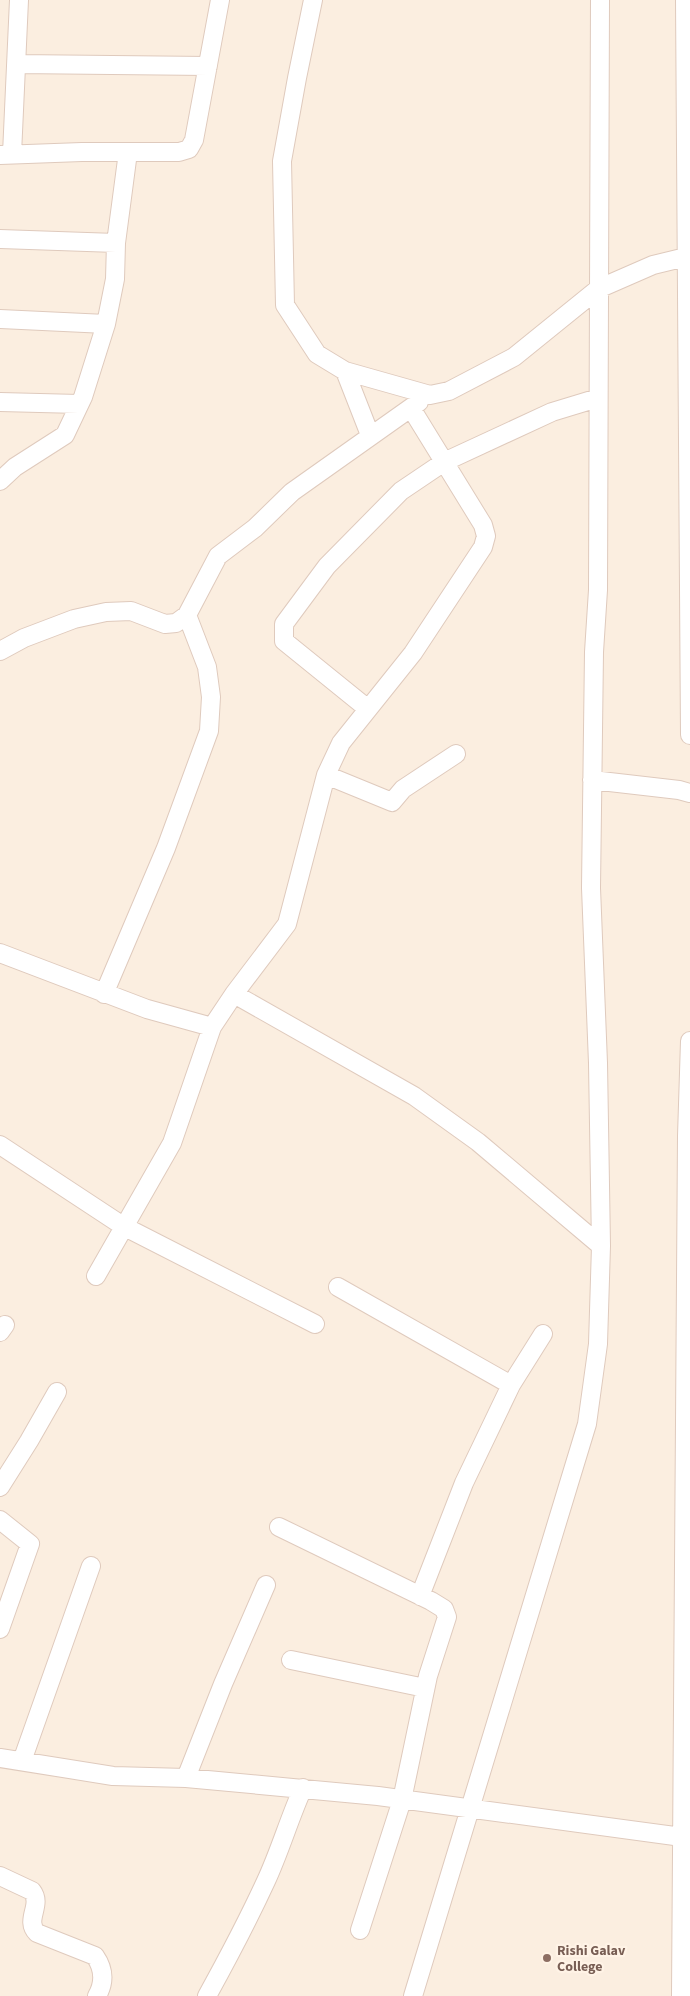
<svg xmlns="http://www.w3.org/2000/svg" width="690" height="1996" font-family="'Source Sans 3',sans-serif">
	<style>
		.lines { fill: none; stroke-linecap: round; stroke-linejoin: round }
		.street-casing { stroke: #dfcabd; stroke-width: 20 }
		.street { stroke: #fff; stroke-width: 18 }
		.education-dot { fill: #8d6e63; stroke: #fff3e6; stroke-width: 2 }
		.labels { text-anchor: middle; stroke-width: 4.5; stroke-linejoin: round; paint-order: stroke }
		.education-label { font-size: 14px; font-weight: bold; fill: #785e54; stroke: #fff3e6; text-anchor: start }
	</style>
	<rect width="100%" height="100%" fill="#fbeee0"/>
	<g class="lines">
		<g class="street-casing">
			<path id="street" d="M313,0L297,78L282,161L285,305L317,354L345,371L430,395L449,391L514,357L598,289L653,265L690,256
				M685,0L690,735
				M16,64L208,66
				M12,154L19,0
				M0,155L82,152H179L189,149L194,140L220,0
				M0,239L116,243
				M0,319L106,324
				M345,371L370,435
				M0,402L79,404
				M0,481L15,467L65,435L83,397L106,324L115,279L116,243L128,152
				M0,651L24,638L74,619L106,612L131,611L165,624L176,623L187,615L218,556L255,528L292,492L419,402
				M368,709L284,641V624L327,566L401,491L444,462L552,412L598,398
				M326,775L392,802L403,789L456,754
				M592,780L679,790L690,793
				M0,953L147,1009L212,1027
				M104,994L166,848L209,731L211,697L207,667L187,615
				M234,994L414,1096L478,1142L601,1246
				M0,1145L123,1226L315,1324
				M96,1276L172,1143L212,1027L234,994L287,924L326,775L341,743L413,653L483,547L486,536L483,525L411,408
				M338,1287L511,1385
				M0,1332L5,1325
				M0,1487L29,1441L57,1392
				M0,1520L30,1544L0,1629
				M279,1527L431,1601L444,1609L447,1617L428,1676L402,1800L360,1930
				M420,1596L464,1483L511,1385L543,1334
				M291,1660L425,1688
				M0,1758L113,1776L186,1778L378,1796L682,1837L690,1835
				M22,1761L91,1566
				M186,1778L223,1684L266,1585
				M0,1876L32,1891C43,1905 24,1920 37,1933L95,1956C104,1969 105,1982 97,1996
				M207,1996C228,1958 248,1920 266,1881C280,1851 289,1819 303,1788
				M413,1996L587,1424L598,1344L601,1246L598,1063L591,888L594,652L598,590L600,0
				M681,1996L687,1136L690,1041"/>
		</g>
		<use href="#street" class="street"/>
	</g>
	<circle class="education-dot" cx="547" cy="1958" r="5"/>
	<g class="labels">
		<g class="education-label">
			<text x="557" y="1955">Rishi Galav<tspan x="557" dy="16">College</tspan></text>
		</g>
	</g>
</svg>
